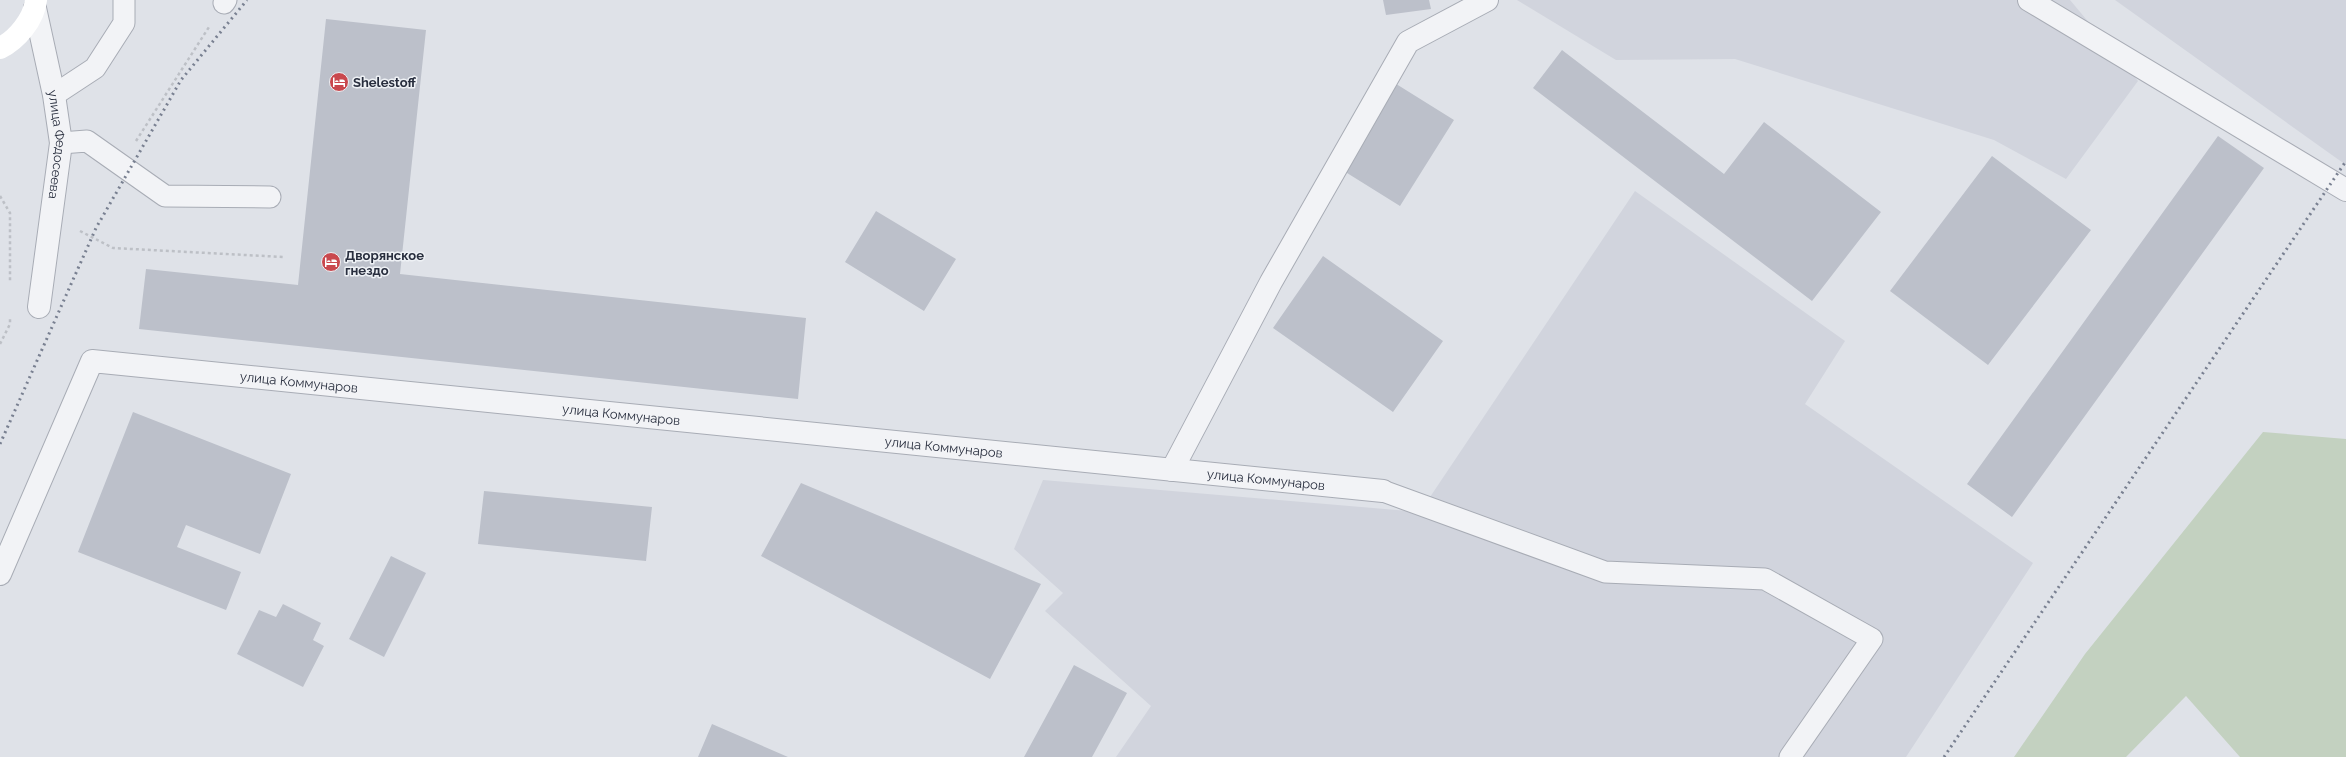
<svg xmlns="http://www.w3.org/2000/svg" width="2346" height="757" font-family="Raleway,sans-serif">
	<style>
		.built { fill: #d1d4dd }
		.green { fill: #c3d1c0 }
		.building { fill: #bcc0ca }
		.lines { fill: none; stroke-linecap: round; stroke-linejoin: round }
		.lane-casing { stroke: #a8acb5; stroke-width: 23 }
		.street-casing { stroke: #a8acb5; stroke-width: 24 }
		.path { stroke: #bdc0c6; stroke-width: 2.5; stroke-dasharray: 3 3; stroke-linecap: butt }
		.lane { stroke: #f2f3f6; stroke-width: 21 }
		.street { stroke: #f2f3f6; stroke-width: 22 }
		.secondary { stroke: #fff; stroke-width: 22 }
		.rail { stroke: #798091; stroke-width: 3; stroke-dasharray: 2 4; stroke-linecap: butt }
		.labels { text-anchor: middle; stroke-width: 3; stroke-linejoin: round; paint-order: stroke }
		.poi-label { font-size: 13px; font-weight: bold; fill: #282e3e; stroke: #eef1f5; text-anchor: start }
		.street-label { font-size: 13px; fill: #282e3e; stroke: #eef1f5 }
	</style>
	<rect width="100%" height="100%" fill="#dfe2e8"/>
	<path class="built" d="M1517,0H2070L2138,81L2066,179L1994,140L1735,59L1616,60Z
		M2115,0H2346V165Z
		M1635,191L1845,341L1805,404L2033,563L1906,757H1116L1151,706L1045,611L1063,593L1014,549L1043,480L1420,512Z"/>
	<path class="green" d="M2263,432L2346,439V757H2240L2186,696L2126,757H2014L2085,654Z"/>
	<path class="building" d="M1383,0H1429L1431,9L1386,15Z
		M326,19L426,30L400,274L806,318L798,399L139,329L146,269L298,285Z
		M1562,50L1724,174L1764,122L1881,212L1812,301L1533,88Z
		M1393,82L1454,120L1400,206L1339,168Z
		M2218,136L2264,168L2012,517L1967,484Z
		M1992,156L2091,230L1988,365L1890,291Z
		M876,211L956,259L924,311L845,262Z
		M1323,256L1443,341L1393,412L1273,328Z
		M133,412L291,474L260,554L186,525L177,547L241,572L226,610L78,552Z
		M801,483L1041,584L990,679L761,556Z
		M484,491L652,507L646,561L478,544Z
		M391,556L426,573L384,657L349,639Z
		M283,604L321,623L313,640L324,646L303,687L237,654L259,610L276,617Z
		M1074,665L1127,693L1092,757H1024Z
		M712,724L788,757H698Z"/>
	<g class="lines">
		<g class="lane-casing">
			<path id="lane" d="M224,3L226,0
				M54,95L95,68L124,23V0
				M61,143L87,141L165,196L270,197
				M1383,491L1605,572L1765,579L1872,639L1790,757"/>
		</g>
		<g class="street-casing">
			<g id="street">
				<path d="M2029,0L2346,190"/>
				<path id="s1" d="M35,8L54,95L61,143L39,307"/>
				<path d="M1172,470L1271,282L1408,42L1487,0"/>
				<path id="s2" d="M0,574L92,361L1383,491"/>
			</g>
		</g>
		<path class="path" d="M136,141L209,27
			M0,196L10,213V282
			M80,231L113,248L283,257
			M0,344L10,324V317"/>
		<use href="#lane" class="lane"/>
		<use href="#street" class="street"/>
		<path class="secondary" d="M0,48C17,40 34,19 36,0"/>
		<path class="rail" d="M0,444L96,228L181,80L247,0
			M1944,757L2346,161"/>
	</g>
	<defs>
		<g id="hotel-disc" transform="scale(1)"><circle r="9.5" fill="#c9484e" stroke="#eef1f5"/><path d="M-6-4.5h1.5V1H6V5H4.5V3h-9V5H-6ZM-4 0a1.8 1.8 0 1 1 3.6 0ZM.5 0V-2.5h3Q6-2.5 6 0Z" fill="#fff"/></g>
	</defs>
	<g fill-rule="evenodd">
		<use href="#hotel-disc" x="339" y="82"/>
		<use href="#hotel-disc" x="331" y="262"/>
	</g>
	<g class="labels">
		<g class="poi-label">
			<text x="353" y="87">Shelestoff</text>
			<text x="345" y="260">Дворянское<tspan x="345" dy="15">гнездо</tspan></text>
		</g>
		<g class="street-label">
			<text dy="5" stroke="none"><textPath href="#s1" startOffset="139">улица Федосеева</textPath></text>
			<text dy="5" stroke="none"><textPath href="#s2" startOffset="440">улица Коммунаров</textPath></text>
			<text dy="5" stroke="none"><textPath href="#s2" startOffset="764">улица Коммунаров</textPath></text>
			<text dy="5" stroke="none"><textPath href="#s2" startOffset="1088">улица Коммунаров</textPath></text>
			<text dy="5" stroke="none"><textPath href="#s2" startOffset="1412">улица Коммунаров</textPath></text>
		</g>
	</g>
</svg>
